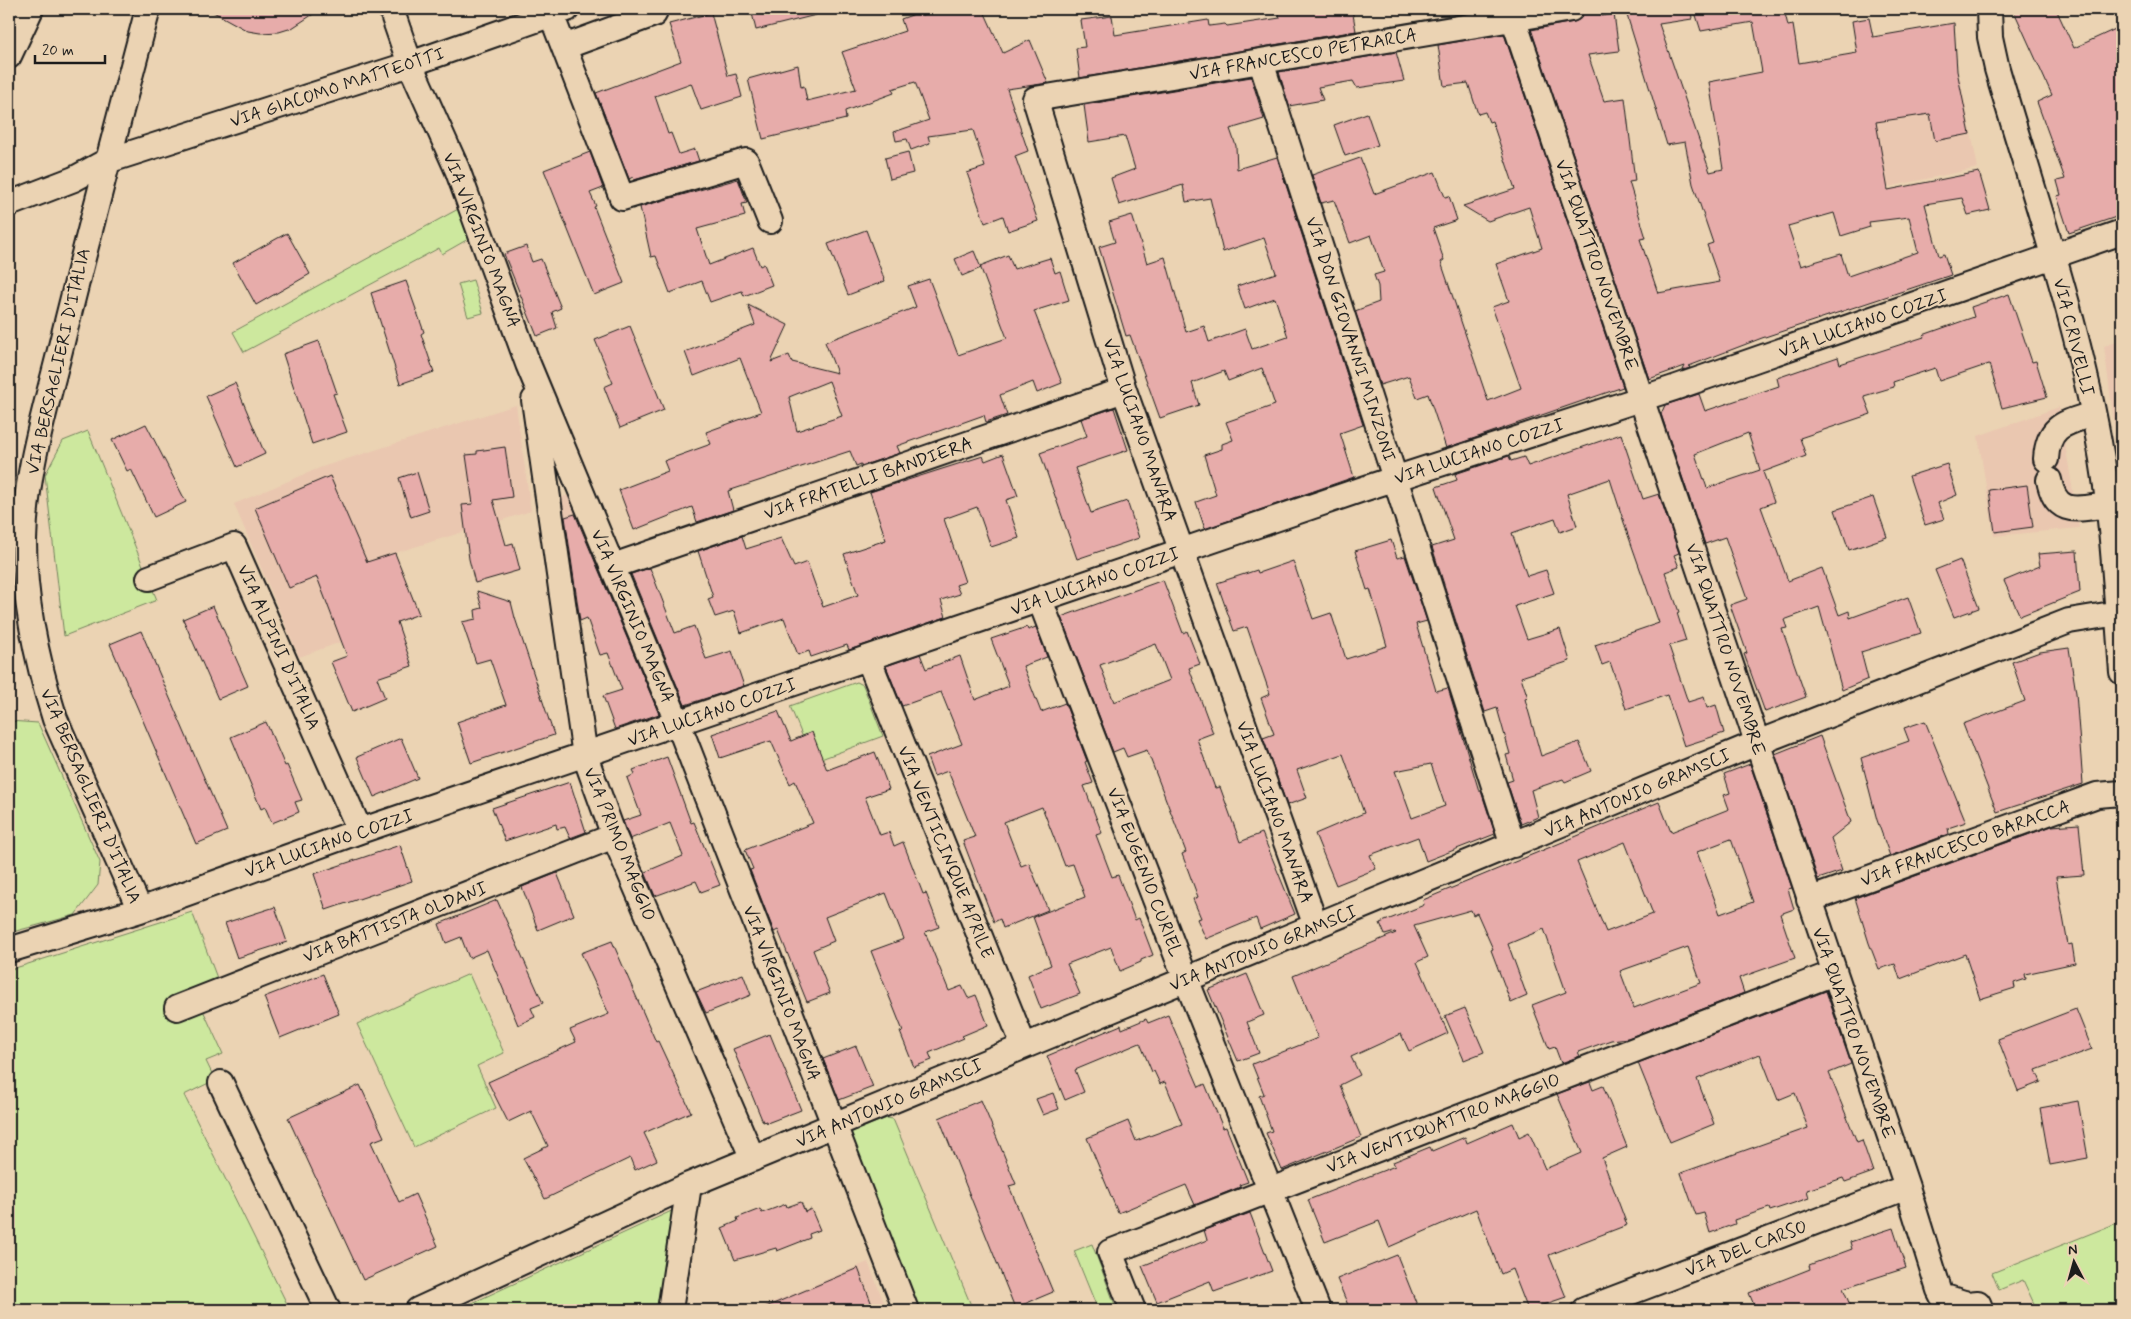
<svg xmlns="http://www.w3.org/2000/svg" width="2131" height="1319" font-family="Mynerve,sans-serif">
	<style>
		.built { fill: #eac7b0 }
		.green { fill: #cde89e; stroke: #74825d }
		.building { fill: #e7acaa; stroke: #1c1c1c; fill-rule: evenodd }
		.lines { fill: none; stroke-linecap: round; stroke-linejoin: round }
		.minor-casing { stroke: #1c1c1c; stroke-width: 28 }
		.minor { stroke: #ebd3b3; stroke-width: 24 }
		.labels { text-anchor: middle; stroke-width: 4; stroke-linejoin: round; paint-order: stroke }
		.street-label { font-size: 18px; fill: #1c1c1c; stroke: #ebd3b3 }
	</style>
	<rect width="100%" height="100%" fill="#ebd3b3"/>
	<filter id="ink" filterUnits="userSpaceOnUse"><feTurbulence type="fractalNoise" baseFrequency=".02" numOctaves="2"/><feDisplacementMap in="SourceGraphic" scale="10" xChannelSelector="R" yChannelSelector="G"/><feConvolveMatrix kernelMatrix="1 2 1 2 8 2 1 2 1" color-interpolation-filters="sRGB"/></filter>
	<g filter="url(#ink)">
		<path class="built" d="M1906,67L1909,86L1960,78L1978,168L1806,204Z
			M2122,340V465L2114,423L2104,346Z
			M516,405L531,511L395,553L419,614L299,657L234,504L322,467Z
			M2059,407L2079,528L1994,536L1978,436Z
			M572,494L613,605L577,622L559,498Z
			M868,1262L887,1310H754Z"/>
		<path class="green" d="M460,208L470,238L442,254L439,248L244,352L233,332Z
			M473,280L483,313L468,317L458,284Z
			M88,431L157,600L64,636L45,475L63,441Z
			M857,682L863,685L883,736L813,762L790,706Z
			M9,721L38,723L100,862L98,885L75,915L9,933Z
			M192,912L220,986L197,997L223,1054L206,1061L215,1080L184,1095L290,1310H9V970Z
			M469,974L504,1053L477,1066L496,1108L414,1147L357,1024Z
			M887,1118L893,1119L973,1310H916L849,1133Z
			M678,1208L658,1310H457Z
			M2122,1221V1297L2113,1310H2037L2023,1280L1999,1290L1992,1273Z
			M1092,1244L1117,1310H1098L1074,1251Z"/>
		<path class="building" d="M208,9H321L292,28L279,32L260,33L248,31Z
			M751,9H815L816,15L756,30Z
			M941,9H983L1003,53L1030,40L1048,83L1007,89L1028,151L1015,156L1038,221L1008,231L1003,216L985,223L967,173L985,167L973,130L928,136L930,143L911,150L907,139L896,141L894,132L929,120L915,82L892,89L894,93L845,111L846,119L763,139L748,79L798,65L801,87L804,86L807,101L856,89L842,52L905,31L901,19L920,12L922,15Z
			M1278,9H1352L1356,31L1080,78L1076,48L1085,47L1081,20L1112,16L1115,35L1208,20L1209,26L1225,24L1227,26L1280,18Z
			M1584,9H1601L1602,16L1614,14L1619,51L1588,55L1604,101L1625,98L1635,181L1629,182L1646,238L1640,239L1658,293L1720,282L1707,245L1713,243L1693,184L1685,142L1667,145L1626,12L1644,9H1691L1692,19L1659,24L1710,172L1723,169L1709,82L1762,72L1753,22L1701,31L1694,9H1784L1788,26L1793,25L1799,63L1857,53L1852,21L1869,18L1873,37L1954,23L1957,71L1970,134L1935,141L1930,114L1876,122L1888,190L1979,172L1990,210L1968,215L1962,198L1925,204L1939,256L1944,254L1951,275L1762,338L1689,366L1690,368L1683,370L1685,366L1649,379L1531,30L1574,22L1580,19ZM1834,213L1841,236L1870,227L1869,222L1909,217L1918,252L1848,276L1841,254L1801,266L1788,226Z
			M2013,9H2056L2074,48L2122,26V53L2115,57L2122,72V215L2069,233L2057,196L2061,195L2057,181L2065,179L2037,102L2052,95Z
			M711,13L728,76L736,74L742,97L701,110L691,83L655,96L668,134L671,133L679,154L695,149L699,161L634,180L633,177L629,179L596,93L681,61L669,24Z
			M1504,34L1623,387L1446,448L1428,394L1417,398L1409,376L1380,385L1355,311L1379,302L1378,286L1374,275L1384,272L1371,235L1350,243L1334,200L1321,203L1312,175L1360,158L1374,194L1435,172L1445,197L1449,196L1457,220L1433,228L1444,260L1441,262L1488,401L1521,388L1492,307L1509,301L1496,264L1542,248L1529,207L1488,221L1463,206L1515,189L1492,121L1489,122L1485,112L1478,114L1468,83L1444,86L1438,45Z
			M1396,52L1404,81L1357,88L1353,81L1318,87L1323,100L1289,106L1279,72Z
			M1251,77L1264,119L1230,129L1236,146L1237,169L1277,157L1363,425L1340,433L1354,477L1205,529L1196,502L1216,495L1204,455L1222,449V444L1233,440L1226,422L1275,405L1262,368L1228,381L1224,371L1192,383L1199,405L1160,418L1130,335L1126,336L1099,247L1115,242L1109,222L1132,215L1147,263L1165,257L1186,332L1204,326L1209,342L1245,329L1252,349L1288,337L1275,298L1245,309L1237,286L1276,273L1264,238L1223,252L1210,198L1186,202L1183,185L1119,205L1111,178L1135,169L1125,136L1089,142L1084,105Z
			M1367,113L1378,145L1345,156L1334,125Z
			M590,152L603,188L590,193L596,206L594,207L624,283L594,295L544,170Z
			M908,152L913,173L890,179L885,158Z
			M738,179L747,203L742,204L745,216L697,229L709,265L753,248L760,266L764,264L772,285L744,296L742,291L710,302L702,281L670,293L656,256L651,257L640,207Z
			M866,230L885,281L848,295L828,244Z
			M287,233L310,274L256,305L233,263Z
			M526,246L532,262L541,259L561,308L552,312L557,328L537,336L504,254Z
			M974,251L981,268L962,276L955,259Z
			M1008,255L1014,269L1050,258L1055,273L1060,271L1069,300L1034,311L1062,383L1037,393L1033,382L1000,395L1007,415L986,422L984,415L897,446L900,453L861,466V464L856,466L850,451L728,491L733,510L697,522L692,507L634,530L619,490L668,471L664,461L711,444L706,432L761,412L740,358L694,376L685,352L755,325L748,305L788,325L771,362L789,355L792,362L837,373L825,342L916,307L908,286L929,279L958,355L1007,338L980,266ZM829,381L842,416L797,431L789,397Z
			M406,281L424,332L421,334L434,372L400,384L371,293Z
			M2009,294L2032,362L2036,361L2047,397L2002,408L1989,364L1939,381L1935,368L1893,382L1894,387L1864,396L1871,414L1800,438L1806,456L1763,472L1774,502L1761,507L1788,581L1822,568L1839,615L1849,611L1850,618L1908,597L1921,633L1861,652L1868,679L1842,690L1819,607L1784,620L1787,628L1782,629L1806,697L1765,712L1744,654L1747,653L1730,605L1747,599L1725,537L1705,544L1661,414L1665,405L1699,394L1705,411L1779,386L1777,378L1838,357L1840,364L1924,337L1923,335L1974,317L1971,307ZM1748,433L1760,470L1707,488L1695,454Z
			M630,326L664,410L620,428L604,387L613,383L595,340Z
			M319,341L337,393L333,394L347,432L312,444L283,354Z
			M235,383L265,454L237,467L206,396Z
			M1114,408L1128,450L1075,468L1091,513L1127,501L1139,538L1077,559L1040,453L1087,436L1081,419Z
			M146,424L186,502L154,517L131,469L127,471L112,440Z
			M1621,434L1643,499L1659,494L1679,553L1674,555L1679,567L1665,572L1679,612L1677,613L1686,641L1669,646L1688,702L1704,697L1707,708L1716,705L1724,733L1684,746L1667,695L1626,709L1610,662L1602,665L1595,645L1659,623L1627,532L1610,479L1567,494L1577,526L1560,532L1555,518L1512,533L1527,576L1546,570L1554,593L1515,606L1527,639L1560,629L1570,661L1521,677L1528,698L1525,699L1541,756L1579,742L1591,771L1565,782L1563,779L1531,790L1538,817L1521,824L1507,782L1513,780L1506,755L1510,754L1497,708L1485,712L1432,547L1454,540L1436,487L1457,480L1455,474L1509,456L1511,461L1524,457L1528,466Z
			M505,447L512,497L493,500L506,545L513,543L520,570L475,583L469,559L462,505L473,504L466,455L477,454V451Z
			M1003,454L1018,496L1006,500L1019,538L991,547L977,507L944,519L965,582L956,585L960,594L941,600L946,617L849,650L847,645L811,657L809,651L798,655L784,618L741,633L734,611L715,617L708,599L713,597L698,551L742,536L746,549L781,538L794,567L807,562L823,607L858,595L844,554L886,540L870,492L983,456L985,461Z
			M1947,464L1957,495L1938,503L1944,519L1925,525L1909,476Z
			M417,472L429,511L411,517L399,478Z
			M330,476L367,562L395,553L419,614L397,622L412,666L377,678L385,698L352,712L331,662L347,656L317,577L289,588L255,508Z
			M2027,485L2033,527L1995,532L1989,490Z
			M1873,497L1887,537L1849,550L1835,510Z
			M575,514L659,714L615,729L603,696L622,690L608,653L600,655L587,618L580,621L565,517Z
			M1391,540L1397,558L1405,556L1427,621L1416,624L1436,691L1448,688L1479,791H1481L1495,834L1426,861L1418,837L1370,855L1376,869L1336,885L1315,834L1364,813L1343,754L1297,770L1307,798L1287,805L1263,738L1274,734L1261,698L1270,694L1247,627L1234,631L1217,583L1257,570L1258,573L1293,561L1313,619L1331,613L1346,659L1387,646L1370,589L1367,590L1355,551ZM1431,764L1445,806L1412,818L1395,771Z
			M2077,551L2080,592L2020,616L2004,581L2040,566L2038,554Z
			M1960,560L1979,608L1954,617L1935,570Z
			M650,568L675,633L694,626L706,659L732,651L744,686L685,705L631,574Z
			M1163,580L1183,633L1187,631L1200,664L1189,668L1213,733L1197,739L1215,788L1220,787L1240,842L1262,833L1295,914L1260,929L1256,918L1206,939L1197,919L1201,918L1193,899L1198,897L1182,854L1186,852L1147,750L1127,757L1123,748L1113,752L1061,617ZM1156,644L1170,680L1114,702L1100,665Z
			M477,591L511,602L515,618L554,735L471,763L457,722L506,705L490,659L476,663L462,622L476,619L475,610L482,608Z
			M213,606L248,686L218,699L183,619Z
			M1027,627L1028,630L1036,627L1047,657L1023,666L1041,712L1065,703L1087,761L1085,762L1093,783L1084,786L1102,833L1096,835L1112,877L1118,875L1135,920L1139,918L1153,955L1141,960V962L1120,971L1111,947L1067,964L1080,994L1041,1009L1028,975L1051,965L1033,917L1085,897L1073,864L1065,866L1042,807L1004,822L1021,866L1029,863L1048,910L1003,928L1000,919L994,922L963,841L975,837L948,771L934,776L927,757L962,744L941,692L902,706L886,666L920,654L926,669L960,656L975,700L1009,686L991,639Z
			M141,631L227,831L196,844L110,644Z
			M2069,648L2076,693L2083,784L1997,812L1963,724L2025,701L2012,662L2040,652Z
			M778,711L791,741L812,732L827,770L875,752L889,789L865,797L880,835L889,832L894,846L903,842L923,894L926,893L939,927L925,932L949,991L962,986L968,998L976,995L988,1025L962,1036L964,1038L929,1053L932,1060L914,1067L900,1032L903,1031L871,951L904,939L886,893L825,917L834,941L813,950L830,993L807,1002L778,930L774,932L750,870L753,869L745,850L813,823L795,781L790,784L771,741L720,758L712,734Z
			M1925,721L1966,822L1948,828L1949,834L1890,856L1877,820L1861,758L1909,741L1904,728Z
			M266,722L285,766L287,765L302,800L295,802L299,812L272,823L265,807L261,809L231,737Z
			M1820,736L1851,822L1831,838L1842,871L1818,879L1775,754Z
			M401,738L418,778L374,797L357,757Z
			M667,757L691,823L694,822L720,885L701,892L696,881L655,896L645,872L683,856L670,823L630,839L623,821L641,815L627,778L635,774L633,770Z
			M1750,764L1792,888L1788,889L1794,909L1780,914L1795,958L1739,978L1744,993L1628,1038L1611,1040L1578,1052L1580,1056L1561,1063L1555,1047L1549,1049L1532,1005L1566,992L1544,929L1508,944L1527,996L1511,1003L1491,950L1493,949L1477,913L1473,915L1471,910L1414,926L1428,957L1417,962L1448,1033L1409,1051L1401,1034L1351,1057L1360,1075L1340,1085L1361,1137L1282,1170L1266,1133L1272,1131L1259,1096L1264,1094L1252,1064L1318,1038L1293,976L1396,933L1395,932L1385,935L1380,923L1424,905L1423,900L1659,802L1671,832L1729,809L1724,795L1730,793L1724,774ZM1731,839L1753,902L1720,914L1697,852ZM1625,842L1653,914L1606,932L1577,862ZM1688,947L1701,983L1634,1008L1620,971Z
			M570,782L586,832L570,838L565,827L557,829L556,824L505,841L492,808Z
			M2079,824L2084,875L2056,877L2068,945L2072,944L2075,963L2025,974L2026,979L2014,983L2015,988L1980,999L1965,954L1900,979L1895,964L1879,969L1869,943L1855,898L2052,826Z
			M400,845L412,881L326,910L314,874Z
			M557,873L574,915L538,930L522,887Z
			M497,900L543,1003L531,1008L535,1017L518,1025L487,950L469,958L461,937L446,943L439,924Z
			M275,907L287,942L237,958L225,923Z
			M612,941L656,1042L658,1041L691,1112L644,1133L657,1160L635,1170L630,1158L545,1199L523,1158L548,1146L531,1111L508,1122L488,1082L576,1042L570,1030L609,1014L581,953Z
			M323,974L339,1014L280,1038L264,997Z
			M743,974L751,995L706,1013L696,992Z
			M1247,974L1264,1015L1247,1022L1259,1053L1238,1061L1208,990Z
			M1826,991L1851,1064L1829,1073L1857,1142L1862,1140L1873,1172L1845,1182L1843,1178L1807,1190L1809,1198L1770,1211L1769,1208L1734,1220L1735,1224L1710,1233L1704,1213L1696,1215L1681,1173L1808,1128L1795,1093L1778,1100L1760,1054L1697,1079L1714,1124L1670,1142L1638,1063Z
			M1465,1008L1484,1052L1464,1060L1445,1016Z
			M2076,1009L2092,1049L2036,1070L2041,1082L2018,1091L1998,1039Z
			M1168,1015L1199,1087L1205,1084L1223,1128L1226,1127L1248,1182L1239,1185L1240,1187L1195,1205L1186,1185L1118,1213L1087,1138L1128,1121L1136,1141L1182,1124L1165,1082L1160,1084L1154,1071L1152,1072L1140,1043L1075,1070L1084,1092L1065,1100L1047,1056L1121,1025L1122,1029L1146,1019L1148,1023Z
			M770,1034L801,1110L767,1123L766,1121L763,1122L733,1049Z
			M856,1046L873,1087L839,1100L823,1059Z
			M1590,1082L1593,1090L1603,1086L1627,1147L1602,1158L1627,1225L1549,1255L1566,1297L1528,1310L1512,1269L1501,1274L1476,1209L1389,1247L1379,1221L1325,1242L1308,1200L1395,1166L1393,1162L1430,1147L1432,1151L1465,1137L1467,1143L1513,1123L1519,1137L1529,1132L1545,1169L1582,1153L1557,1094Z
			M360,1085L384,1137L371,1142L399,1202L415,1194L438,1246L363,1280L288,1118Z
			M1053,1093L1059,1109L1043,1115L1036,1099Z
			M981,1100L1016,1184L1009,1186L1053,1292L1015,1308L939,1118Z
			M2078,1101L2088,1158L2050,1165L2040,1108Z
			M801,1202L805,1212L811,1209L820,1230L809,1234L810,1238L777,1251L776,1248L735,1260L722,1228L738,1221L737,1218L760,1209L762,1213L786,1204L787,1207Z
			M1250,1213L1272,1271L1214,1292L1210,1281L1157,1302L1142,1266L1207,1240L1204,1230Z
			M1893,1228L1906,1268L1843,1288L1852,1310H1756L1749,1293L1810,1269L1809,1265L1852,1249L1850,1242Z
			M1397,1255L1419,1310H1350L1337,1279Z
			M858,1268L874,1310H759Z"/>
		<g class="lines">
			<g class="minor-casing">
				<path id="minor" d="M391,9L410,64L457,169L528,364L683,736L906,1310
					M1510,9L1907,1187L1939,1290L1942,1296L1967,1304L1978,1303L1981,1310
					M1989,9L1990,37L1997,69C2033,192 2076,315 2099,442C2113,518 2116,596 2122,672
					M551,14L622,198L746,161L770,221
					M564,47L654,14L651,9
					M9,56L31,9
					M1261,62L1513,845
					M9,204L74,179L107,161L410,64L567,9
					M534,400L585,756L614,836L753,1159
					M2046,459C2048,425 2065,423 2093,414
					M2049,480C2056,517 2078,509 2107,505
					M613,566L1124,390
					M149,578L234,546L360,831
					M1040,600L1178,959L1318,1310
					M868,658L1024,1046
					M1809,900L2097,795L2122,793
					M140,910L55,719C37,662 24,602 24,541C25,472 47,405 63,338C90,228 119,118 148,9
					M1316,926L1124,390L1035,99L1571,9
					M9,950L140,910L360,831L1363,489L1674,388L2122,232
					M177,1008L614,836
					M221,1083L328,1310
					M418,1310L689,1185L1757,743L2069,621L2118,613
					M670,1310L689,1185
					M1133,1310L1110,1252L1834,973
					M1584,1310L1907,1187"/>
			</g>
			<use href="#minor" class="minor"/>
		</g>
	</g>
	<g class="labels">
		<g class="street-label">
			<text transform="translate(1303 54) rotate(-10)" y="6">VIA FRANCESCO PETRARCA</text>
			<text transform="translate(337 87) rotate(-18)" y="6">VIA GIACOMO MATTEOTTI</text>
			<text transform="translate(482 240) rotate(69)" y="6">VIA VIRGINIO MAGNA</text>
			<text transform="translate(1597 265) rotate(71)" y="6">VIA QUATTRO NOVEMBRE</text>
			<text transform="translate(1863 323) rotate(-19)" y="6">VIA LUCIANO COZZI</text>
			<text transform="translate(2074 337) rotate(76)" y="6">VIA CRIVELLI</text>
			<text transform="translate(1351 339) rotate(72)" y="6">VIA DON GIOVANNI MINZONI</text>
			<text transform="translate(58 361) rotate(-77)" y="6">VIA BERSAGLIERI D'ITALIA</text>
			<text transform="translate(1140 430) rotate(71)" y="6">VIA LUCIANO MANARA</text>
			<text transform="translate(1479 451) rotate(-18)" y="6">VIA LUCIANO COZZI</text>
			<text transform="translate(868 478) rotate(-19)" y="6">VIA FRATELLI BANDIERA</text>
			<text transform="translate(1095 581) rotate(-19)" y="6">VIA LUCIANO COZZI</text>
			<text transform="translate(633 616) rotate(67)" y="6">VIA VIRGINIO MAGNA</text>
			<text transform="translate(279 647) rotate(66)" y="6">VIA ALPINI D'ITALIA</text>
			<text transform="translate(1726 649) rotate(72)" y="6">VIA QUATTRO NOVEMBRE</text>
			<text transform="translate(712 712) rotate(-19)" y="6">VIA LUCIANO COZZI</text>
			<text transform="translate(1637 793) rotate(-23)" y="6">VIA ANTONIO GRAMSCI</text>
			<text transform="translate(91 796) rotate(67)" y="6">VIA BERSAGLIERI D'ITALIA</text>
			<text transform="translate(1275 812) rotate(70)" y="6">VIA LUCIANO MANARA</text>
			<text transform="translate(329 843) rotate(-19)" y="6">VIA LUCIANO COZZI</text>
			<text transform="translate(1965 843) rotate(-20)" y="6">VIA FRANCESCO BARACCA</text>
			<text transform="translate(620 844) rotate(68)" y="6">VIA PRIMO MAGGIO</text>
			<text transform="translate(946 852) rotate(68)" y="6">VIA VENTICINQUE APRILE</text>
			<text transform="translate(1145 872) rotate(69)" y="6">VIA EUGENIO CURIEL</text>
			<text transform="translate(395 922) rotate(-21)" y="6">VIA BATTISTA OLDANI</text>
			<text transform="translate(1263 948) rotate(-22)" y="6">VIA ANTONIO GRAMSCI</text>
			<text transform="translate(782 993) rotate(69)" y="6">VIA VIRGINIO MAGNA</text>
			<text transform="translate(1854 1033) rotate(71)" y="6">VIA QUATTRO NOVEMBRE</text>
			<text transform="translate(889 1103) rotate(-23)" y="6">VIA ANTONIO GRAMSCI</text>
			<text transform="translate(1443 1123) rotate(-21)" y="6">VIA VENTIQUATTRO MAGGIO</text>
			<text transform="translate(1746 1248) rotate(-21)" y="6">VIA DEL CARSO</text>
		</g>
	</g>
	<rect width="2131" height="1319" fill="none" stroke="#ebd3b3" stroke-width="30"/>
	<rect x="15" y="15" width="2101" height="1289" fill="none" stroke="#1c1c1c" stroke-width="2" filter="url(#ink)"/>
	<g transform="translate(2074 1262) rotate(354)" stroke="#ebd3b3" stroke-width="4" paint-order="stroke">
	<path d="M0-4L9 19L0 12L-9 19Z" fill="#1c1c1c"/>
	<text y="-8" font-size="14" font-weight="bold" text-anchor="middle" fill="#1c1c1c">N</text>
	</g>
	<path d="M35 55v8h70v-8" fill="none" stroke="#1c1c1c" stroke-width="2.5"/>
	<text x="42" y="55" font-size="15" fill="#1c1c1c" stroke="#ebd3b3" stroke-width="4" paint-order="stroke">20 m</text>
</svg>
